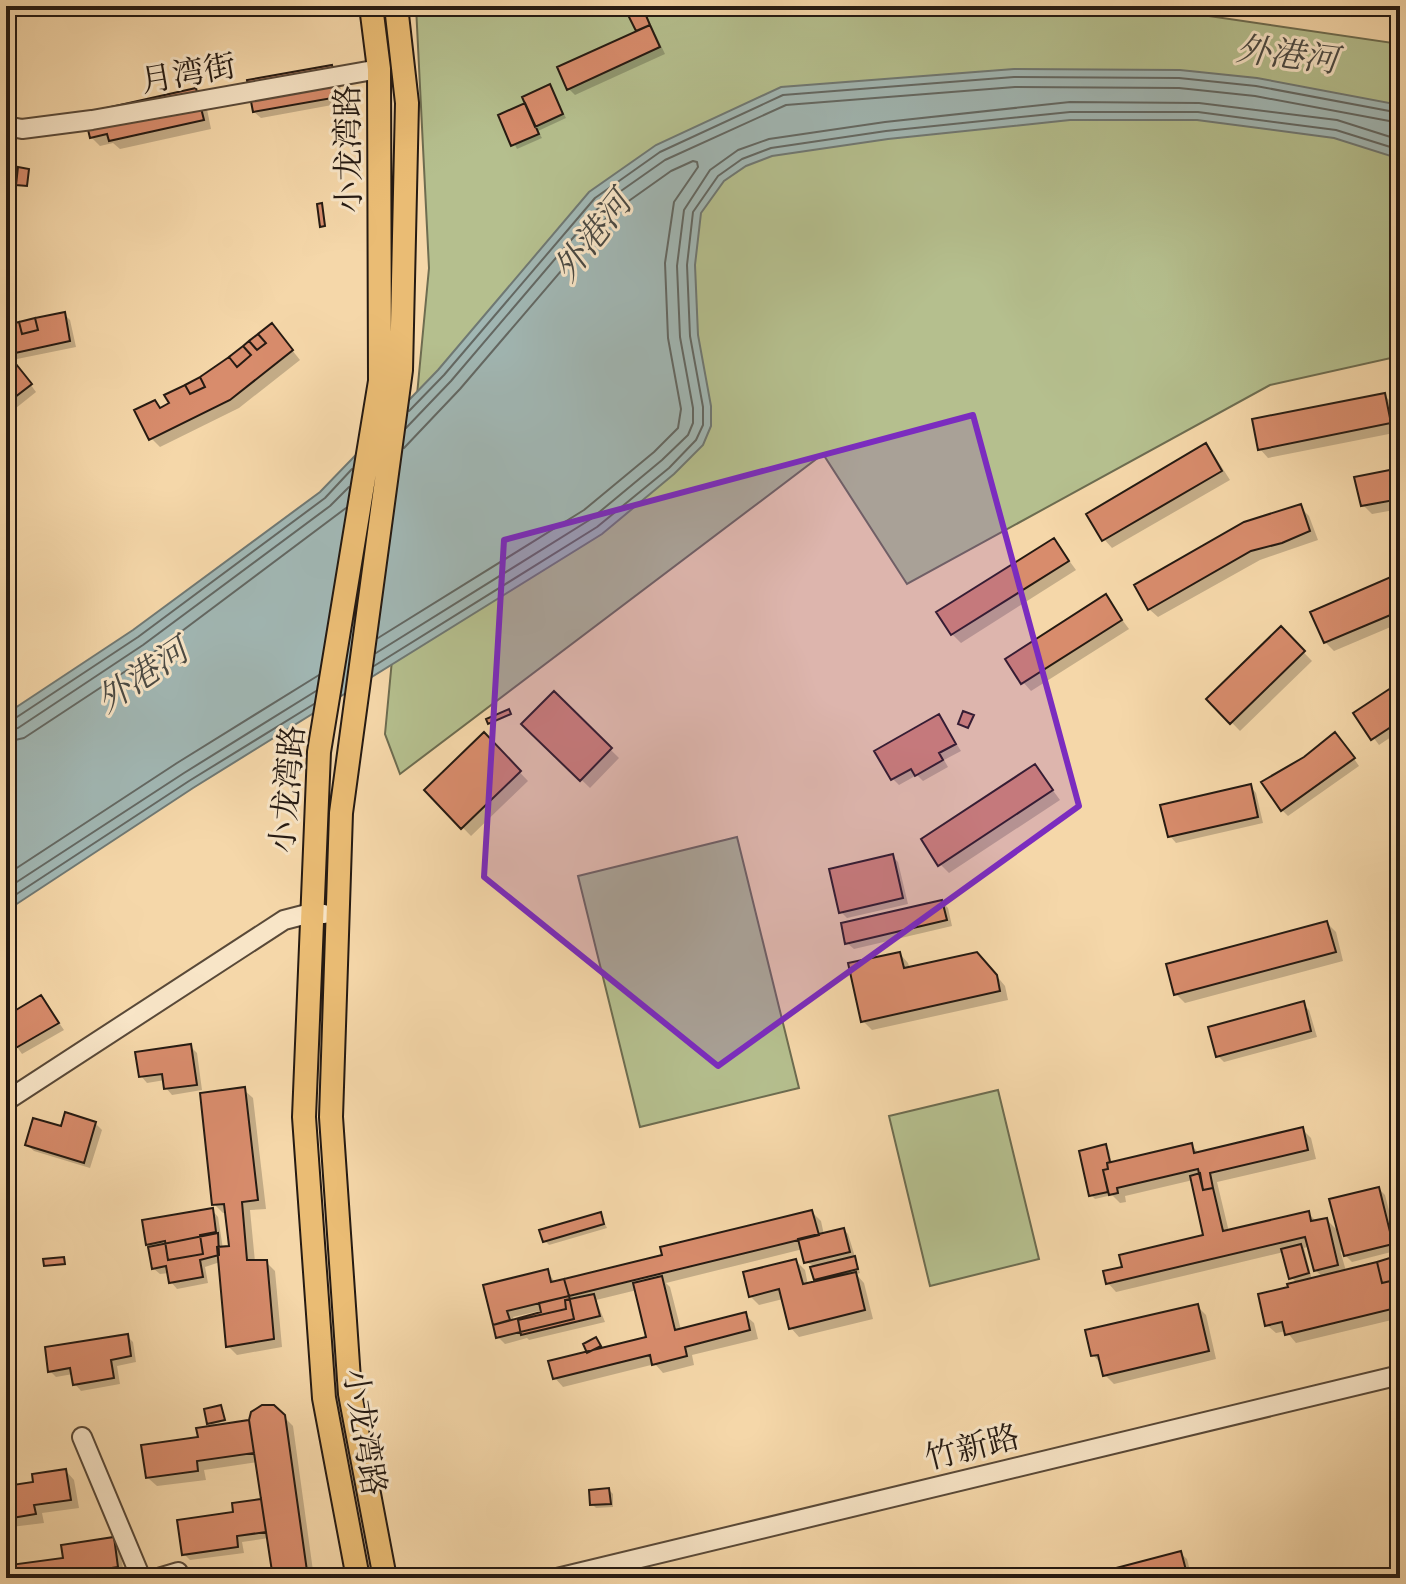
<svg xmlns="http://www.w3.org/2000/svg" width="1406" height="1584" font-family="'Sorts Mill Goudy','Noto Serif SC',serif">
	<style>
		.green { fill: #b5bf8e; stroke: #6d6c50; stroke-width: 2 }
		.water { fill: #a1b7b4; stroke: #6f7873; stroke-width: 2 }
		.shadow { fill: #0003; fill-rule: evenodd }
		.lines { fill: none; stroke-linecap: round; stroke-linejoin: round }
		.shore { stroke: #636863; stroke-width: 2 }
		.building { fill: #d88c6c; stroke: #251a12; stroke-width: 2 }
		.minor-casing { stroke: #594938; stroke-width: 22 }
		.major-casing { stroke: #251a12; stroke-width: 26 }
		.minor { stroke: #f8e5c7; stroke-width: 18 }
		.major { stroke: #eabc74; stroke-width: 22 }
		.marked { fill: #7b2cbf; fill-opacity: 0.2; stroke: #7b2cbf; stroke-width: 6; stroke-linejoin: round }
		.labels { text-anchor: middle; stroke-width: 6; stroke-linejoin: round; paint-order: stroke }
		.street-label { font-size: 32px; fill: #251a12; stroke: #f8e5c7 }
		.water-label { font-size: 34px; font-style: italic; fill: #4a4943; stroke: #f8e5c7 }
	</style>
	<rect width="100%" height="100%" fill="#f5d7a9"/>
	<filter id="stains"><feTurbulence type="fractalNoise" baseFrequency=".0025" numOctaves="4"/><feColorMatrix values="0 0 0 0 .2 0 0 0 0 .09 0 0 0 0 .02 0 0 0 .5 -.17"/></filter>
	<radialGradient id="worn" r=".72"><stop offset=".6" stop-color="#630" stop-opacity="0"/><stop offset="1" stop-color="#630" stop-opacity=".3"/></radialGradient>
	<path class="green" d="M416,6H1141L1400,44V356L1270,385L907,584L823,454L400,774L385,734L429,268Z
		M737,837L799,1088L640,1127L578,876Z
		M998,1090L1039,1259L930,1286L889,1116Z"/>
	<path class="water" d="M1014,69L1180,70L1257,78L1400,105V159L1334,138L1197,120H1070L888,139L772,156L746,166L724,181L701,213L695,265L698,335L711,406V426L703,445L674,474L602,534L193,788L6,911V714L133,630L320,492L438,370L589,192L656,145L781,87Z"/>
	<path class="shadow" d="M636,6L643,8L665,54L575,95L569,89L639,32Z
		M332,67L338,73L343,103L261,118L254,112Z
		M550,87L566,118L538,131L542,138L517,149L500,116L528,104Z
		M196,90L205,99L211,129L120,149L113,143L100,146L91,137Z
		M64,314L70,320L76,347L12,360L6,354V327Z
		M280,335L300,360L239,408L160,447L151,438L155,402L162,409L200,380Z
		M22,373L36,392L6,416V374Z
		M1384,395L1393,404L1399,432L1268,458L1260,449Z
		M1206,446L1214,455L1230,480L1112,548L1104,539Z
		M1400,470V509L1372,514L1363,505Z
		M1300,507L1309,516L1318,540L1260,560L1158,617L1149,609Z
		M1054,540L1076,570L961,643L952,634Z
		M1400,575V623L1334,651L1325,642Z
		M1105,597L1129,629L1031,691L1023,682Z
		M1281,629L1312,661L1240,731L1209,699Z
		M1400,684V731L1379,745L1356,714Z
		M554,694L619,758L590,788L524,724Z
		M939,716L961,751L944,760L948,767L923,781L917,775L899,785L893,779Z
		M484,735L528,781L471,836L426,790Z
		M1341,740L1359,766L1288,816L1282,810Z
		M1035,766L1060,800L949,873L940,864Z
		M1250,786L1256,793L1263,823L1176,843L1170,836Z
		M892,856L898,862L908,904L847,918L841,912Z
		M942,902L948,908L952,926L854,949L847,943Z
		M1327,923L1336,932L1343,961L1185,1003L1176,994Z
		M900,954L908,963L910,969L986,963L1005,986L1008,1000L872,1030L863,1021Z
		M41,997L64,1030L22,1054L6,1031V1018Z
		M1303,1004L1309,1010L1317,1037L1224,1062L1218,1056Z
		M190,1046L197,1053L202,1090L172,1095L166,1088L165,1080L147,1083L141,1076Z
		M244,1090L253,1098L266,1209L250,1210L255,1262H266L275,1271L282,1347L237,1355L228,1346L220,1262L205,1267L208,1283L177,1289L171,1282L169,1273L160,1274L153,1268L152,1248L148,1244L212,1210L218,1217L223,1249L231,1248L227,1213H223L214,1204Z
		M95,1123L102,1130L90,1168L34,1151L27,1145Z
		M1302,1129L1311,1138L1316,1159L1217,1182L1229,1232L1308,1213L1317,1222L1327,1220L1340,1233L1379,1189L1385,1195L1399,1250L1352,1262L1340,1250L1346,1271L1392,1260L1396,1264L1400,1277V1318L1296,1343L1286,1331L1276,1333L1267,1325L1290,1288L1297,1283L1291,1277L1284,1252L1116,1292L1108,1283L1124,1268L1206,1237L1193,1180L1125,1196L1126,1202L1120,1203L1112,1195L1095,1199L1091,1195L1105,1146L1109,1150L1112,1164L1191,1145L1200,1154ZM1310,1246L1315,1270L1323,1277L1312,1280L1304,1248Z
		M812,1212L821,1221L824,1235L844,1230L848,1234L860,1273L856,1274L864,1283L873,1319L799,1337L791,1328L783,1299L759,1305L750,1296L796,1261L805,1270L808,1285L819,1283L812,1265L806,1262L803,1249L666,1283L670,1287L681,1330L745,1315L754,1323L758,1339L692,1355L694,1365L663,1373L655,1364L563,1387L555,1378L589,1353L597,1341L602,1350L649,1338L637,1290L596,1300L605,1322L529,1340L527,1338L505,1344L498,1337L486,1286L548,1271L555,1283L665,1256ZM543,1310L544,1314L514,1321L513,1317Z
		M600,1214L607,1228L549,1245L545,1241Z
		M1197,1306L1206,1315L1216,1359L1114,1384L1105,1375L1102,1365L1093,1355Z
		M127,1336L133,1342L136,1362L117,1366L120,1384L81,1391L75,1384L73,1374L56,1377L50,1371Z
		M274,1407L293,1426L314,1578H275L269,1538L242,1542L244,1553L190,1560L184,1554L236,1514L260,1501L264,1505L257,1462L204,1470L206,1480L157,1486L148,1478L213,1427L209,1423L221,1408L225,1421L214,1424V1427L251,1422Z
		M66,1471L74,1480L79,1508L42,1513L44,1523L11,1527V1534L6,1535V1488L35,1484Z
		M609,1490L613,1494V1507L596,1508L592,1504Z
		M113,1540L119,1546L124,1573L92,1578H14Z
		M1180,1553L1187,1559L1192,1578H1086Z"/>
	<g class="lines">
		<path class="shore" d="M409,411L444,375L595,198L660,152L783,95L1014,77L1179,78L1256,86L1400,113
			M406,428L451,381L601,205L665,160L786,105L1015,87L1179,88L1255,96L1400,123
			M378,638L584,510L654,452L678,428L681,409L668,338L665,263L674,202L698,167L697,162L693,161L671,171L609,215L460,389L404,448
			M376,653L591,519L662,460L688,435L693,423V408L680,337L677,266L684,210L710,170L738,150L769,139L885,122L1070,102L1199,103L1337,120L1400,140
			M374,666L597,527L669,468L696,440L703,425V407L690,336L687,265L693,212L718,176L742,159L771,148L886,131L1070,112H1198L1336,130L1400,150
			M6,720L14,719L138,637L325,498L352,469
			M6,730L18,728L143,645L330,506L349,487
			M6,742L24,738L150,655L346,508
			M6,875L177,763L319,675
			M6,889L184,773L316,691
			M6,901L189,781L314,704"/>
	</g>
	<path class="building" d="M631,6H642L650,25L636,31L625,9Z
		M650,25L660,47L567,90L557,67Z
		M332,65L338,97L253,112L247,80Z
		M550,84L563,114L535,127L522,97Z
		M196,88L204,120L109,141L107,134L90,138L84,113Z
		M525,103L539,134L511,146L498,115Z
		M18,167L29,169L27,186L16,185Z
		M322,203L325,226L320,227L317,204Z
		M65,312L70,341L6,355V325L19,322L22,334L38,330L35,318Z
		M35,318L38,330L22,334L19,322Z
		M272,323L293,350L230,400L149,440L134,410L155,400L160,408L169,403L164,395L185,385L190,394L205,387L200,377L229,357L237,367L251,355L243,346L249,341L257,350L266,343L258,334Z
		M258,334L266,343L257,350L249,341Z
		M243,346L251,355L237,367L229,357Z
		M16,364L32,384L6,404V371Z
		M200,377L205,387L190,394L185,385Z
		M1385,393L1391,423L1258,450L1252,419Z
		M1206,443L1222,471L1102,541L1086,514Z
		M1400,468V499L1361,506L1354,477Z
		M1301,504L1310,531L1282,543L1251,551L1148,610L1134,585L1244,522Z
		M1054,538L1069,561L951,635L936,612Z
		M1400,573V611L1324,643L1310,612Z
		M1106,594L1122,620L1021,684L1005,659Z
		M1281,626L1305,651L1230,724L1206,699Z
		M1400,682V721L1371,740L1353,713Z
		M554,691L612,748L580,781L521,724Z
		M509,709L511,714L488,724L486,719Z
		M963,711L974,715L968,728L958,724Z
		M939,714L956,744L939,753L943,760L915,776L911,769L891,780L874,751Z
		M484,732L521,771L461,829L424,790Z
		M1335,732L1355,758L1281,811L1261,782L1304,757Z
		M1035,764L1053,790L938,866L921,839Z
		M1251,784L1258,817L1168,837L1160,805Z
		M893,854L903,898L839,913L829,869Z
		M942,900L947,920L845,944L841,923Z
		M1327,921L1336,952L1174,995L1166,964Z
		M900,952L904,968L977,952L997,975L1000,991L861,1022L848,963Z
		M41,995L59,1023L14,1049L6,1035V1016Z
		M1304,1001L1311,1031L1216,1057L1208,1027Z
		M191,1044L197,1085L164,1089L162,1074L139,1077L135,1052Z
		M245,1087L258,1200L242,1202L247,1260H267L274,1339L226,1347L217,1247L229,1246L224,1204L212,1205L200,1093Z
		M65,1112L96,1122L84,1163L25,1145L33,1118L61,1126Z
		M1303,1127L1308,1150L1210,1173L1213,1188L1203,1190L1198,1169L1117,1188L1118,1193L1109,1195L1103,1170L1108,1169L1107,1163L1192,1143L1194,1153Z
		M1106,1144L1110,1162L1107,1163L1108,1169L1103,1170L1108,1192L1089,1196L1079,1151Z
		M1200,1173L1203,1190L1213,1188L1223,1231L1309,1211L1311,1221L1327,1218L1338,1265L1314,1271L1305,1237L1106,1284L1103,1271L1122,1267L1119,1255L1203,1235L1190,1176Z
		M1379,1187L1393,1244L1344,1256L1329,1199Z
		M213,1208L216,1232L200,1235L203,1254L168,1260L165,1241L146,1245L142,1220Z
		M812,1210L819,1235L569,1296L564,1279L662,1255L660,1247Z
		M601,1212L604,1224L543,1242L539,1230Z
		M844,1228L850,1252L804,1263L798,1239Z
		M218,1233L219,1255L200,1260L203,1277L169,1283L166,1266L152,1269L148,1247Z
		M1301,1244L1309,1273L1289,1279L1281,1249Z
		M855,1256L858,1269L814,1280L810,1267Z
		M64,1257L65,1264L44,1266L43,1259Z
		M1393,1257L1399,1279L1382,1283L1377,1262Z
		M796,1259L803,1284L856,1272L865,1310L789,1329L779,1289L749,1297L743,1272Z
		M1377,1262L1382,1283L1399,1279L1400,1307L1285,1335L1282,1322L1265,1326L1258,1294L1288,1287L1287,1284Z
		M548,1269L551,1282L564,1279L569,1296L507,1311L510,1320L493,1325L483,1285Z
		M662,1276L675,1330L746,1312L750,1330L685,1347L687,1356L652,1365L650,1355L553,1379L548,1361L646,1337L633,1283Z
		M594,1294L600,1316L521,1335L518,1320L566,1309L565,1300Z
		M569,1296L574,1319L496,1338L493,1325L541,1312L539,1303Z
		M1198,1304L1209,1351L1103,1376L1098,1355L1091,1356L1085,1330Z
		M128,1334L131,1356L111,1360L114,1378L73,1385L70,1368L48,1372L45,1347Z
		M596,1337L601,1346L587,1353L583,1344Z
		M221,1405L225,1420L207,1424L204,1409Z
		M262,1405H274L285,1415L308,1578H273L249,1420L251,1412Z
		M249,1420L254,1453L197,1461L198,1471L146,1478L141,1445L198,1437L196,1428Z
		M66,1469L71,1500L34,1505L36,1514L6,1519V1486L33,1482L32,1474Z
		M609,1488L611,1504L590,1505L589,1490Z
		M261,1499L266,1532L237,1536L238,1547L182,1555L177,1520L233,1512L232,1503Z
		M114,1537L118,1567L65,1575V1578H12L10,1565L63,1558L61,1545Z
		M1181,1551L1188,1578H1078Z"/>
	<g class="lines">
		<g class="minor-casing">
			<path id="minor" d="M6,126L22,129L92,120L379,69
				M6,1101L284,920L311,913L324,914
				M82,1437L141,1578
				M158,1578L178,1572
				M557,1578L1400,1375"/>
		</g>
		<g class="major-casing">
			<path id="major" d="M358,1578L324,1398L304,1117L319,752L380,381L379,69L371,6
				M385,1578L350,1394L331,1117L341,813L401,370L407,103L396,6"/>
		</g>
		<use href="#minor" class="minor"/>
		<use href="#major" class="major"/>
	</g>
	<path class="marked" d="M973,415L1079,806L718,1066L484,877L504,540Z"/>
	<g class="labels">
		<g class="street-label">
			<text transform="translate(188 73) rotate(-10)" y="11">月湾街</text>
			<text transform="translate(348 149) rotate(-91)" y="11">小龙湾路</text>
			<text transform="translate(287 789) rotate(-85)" y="11">小龙湾路</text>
			<text transform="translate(365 1432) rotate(81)" y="11">小龙湾路</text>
			<text transform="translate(972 1447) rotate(-14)" y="11">竹新路</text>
		</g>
		<g class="water-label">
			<text transform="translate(1287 54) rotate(7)" y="12">外港河</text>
			<text transform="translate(592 236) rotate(-52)" y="12">外港河</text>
			<text transform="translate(142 675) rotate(-34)" y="12">外港河</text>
		</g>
	</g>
	<rect width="1406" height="1584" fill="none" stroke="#f5d7a9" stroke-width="32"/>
	<rect x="8" y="8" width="1390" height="1568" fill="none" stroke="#251a12" stroke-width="4"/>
	<rect x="16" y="16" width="1374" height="1552" fill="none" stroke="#251a12" stroke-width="2"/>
	<rect width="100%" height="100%" filter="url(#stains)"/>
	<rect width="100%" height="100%" fill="url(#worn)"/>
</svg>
